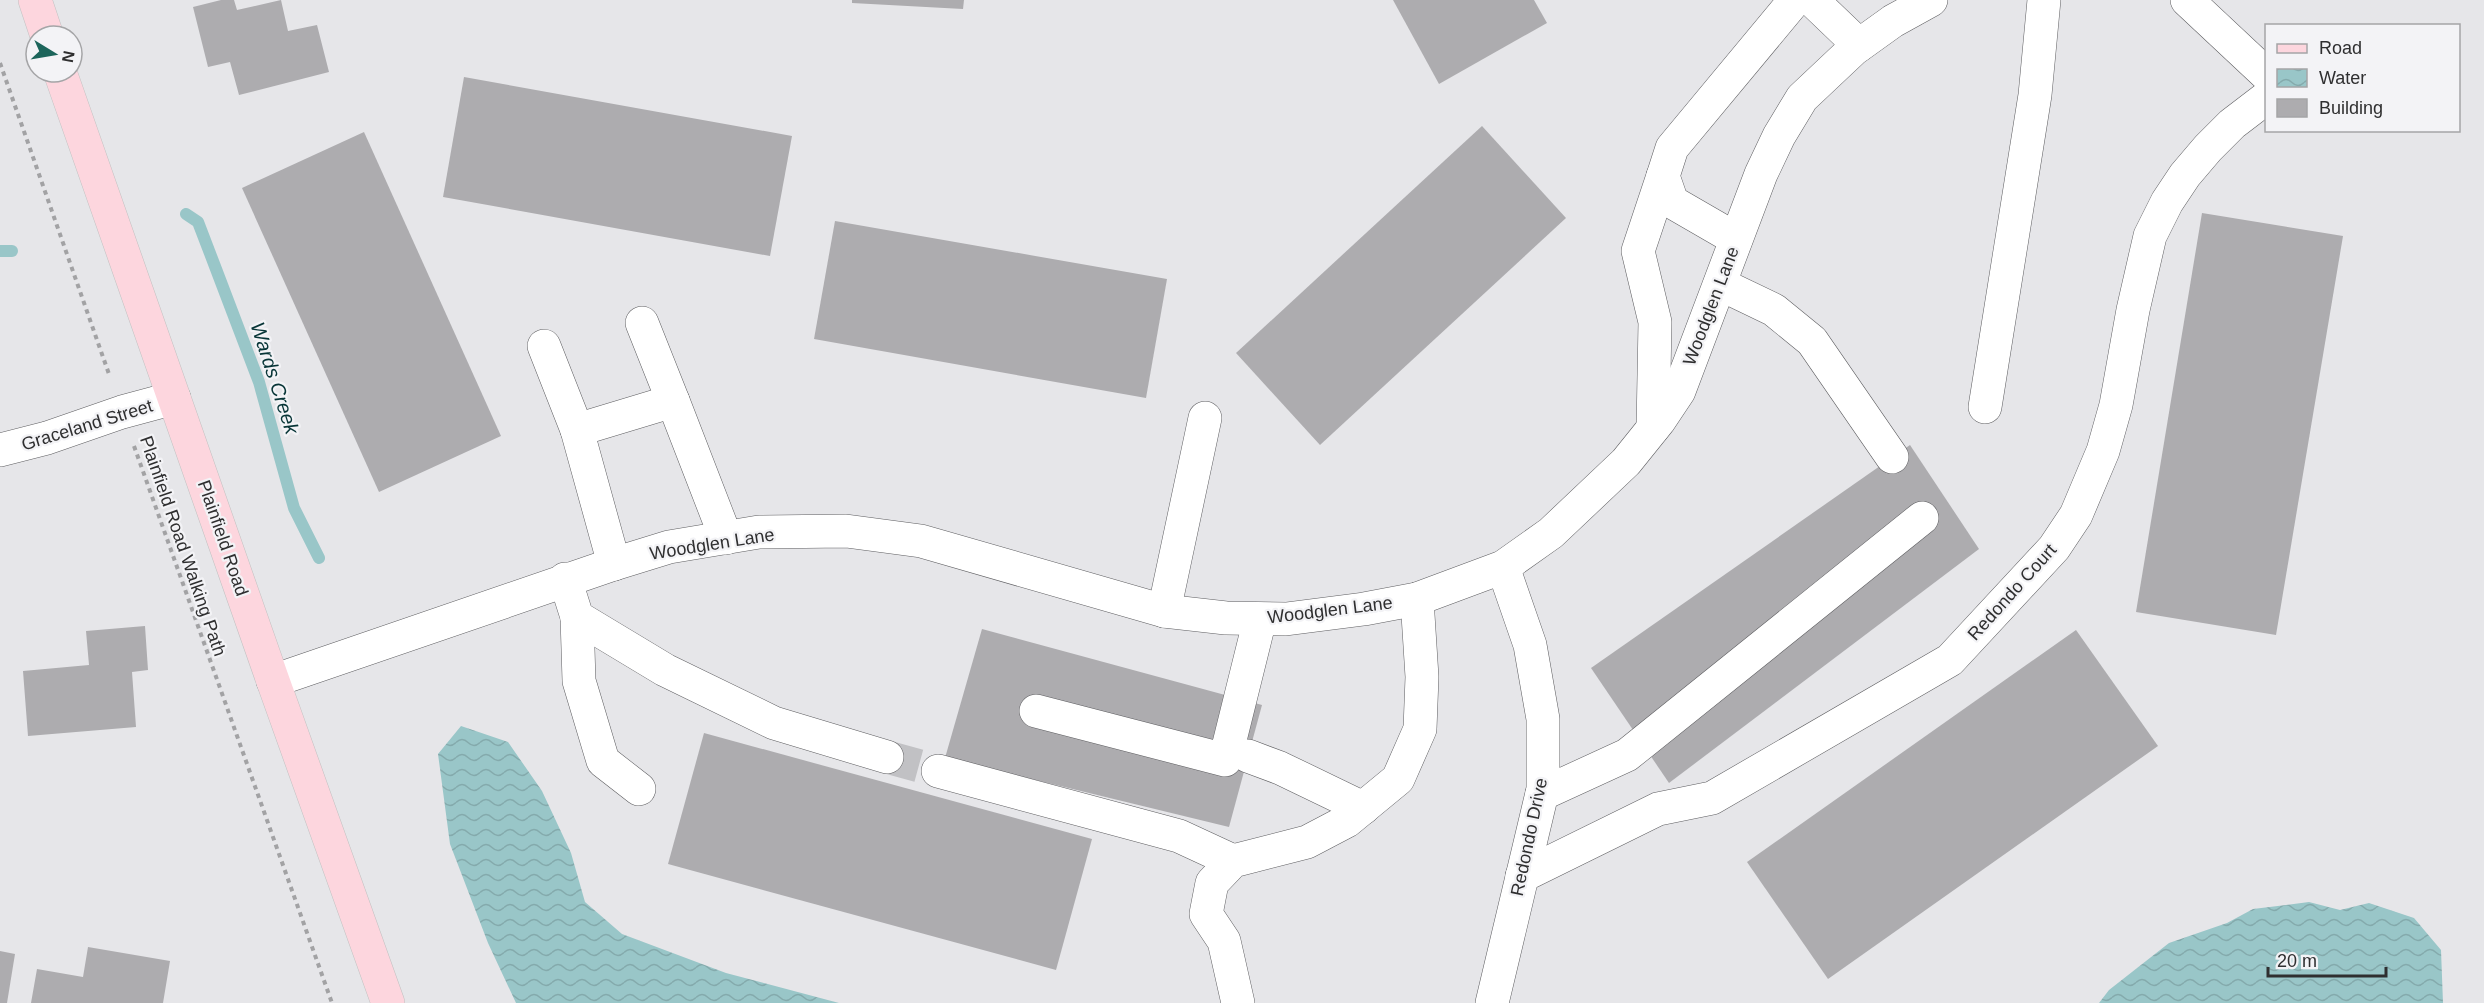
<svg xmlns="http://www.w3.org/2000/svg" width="2484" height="1003" viewBox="0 0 2484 1003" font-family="Helvetica,sans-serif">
  <defs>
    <pattern id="water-waves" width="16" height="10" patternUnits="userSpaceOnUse" patternTransform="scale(1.5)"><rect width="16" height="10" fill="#99c6c8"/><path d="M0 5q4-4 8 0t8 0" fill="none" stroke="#84aaac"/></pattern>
  </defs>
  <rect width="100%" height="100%" fill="#e6e6e9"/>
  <g fill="url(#water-waves)">
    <polygon points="461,726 508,742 542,791 571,853 585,902 622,934 726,973 839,1003 516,1003 488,943 450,844 438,754"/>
    <polygon points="2309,902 2340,910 2369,903 2414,918 2441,950 2443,1003 2099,1003 2109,990 2169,943 2227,923 2253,909"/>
  </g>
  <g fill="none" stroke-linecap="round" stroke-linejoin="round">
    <g stroke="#99c6c8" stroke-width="12">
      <polyline points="186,214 198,222 216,269 259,382 294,508 319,558"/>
      <polyline points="0,251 12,251"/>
    </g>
  </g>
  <g fill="#adacaf">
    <polygon points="221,0 234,0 237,10 281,0 288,31 317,25 329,72 239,95 230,62 208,67 193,7"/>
    <polygon points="852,0 964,0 963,9 852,3"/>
    <polygon points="1393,0 1534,0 1547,23 1439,84"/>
    <polygon points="464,77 792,136 770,256 443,197"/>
    <polygon points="1482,126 1566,218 1320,445 1236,353"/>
    <polygon points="364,132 501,436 379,492 242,188"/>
    <polygon points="2202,213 2343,236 2276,635 2136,612"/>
    <polygon points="835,221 1167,279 1146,398 814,339"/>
    <polygon points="1910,445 1979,549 1669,783 1591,668"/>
    <polygon points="145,626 148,670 132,672 136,727 28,736 23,671 89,665 86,631"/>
    <polygon points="982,629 1262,705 1229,827 945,758"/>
    <polygon points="2076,630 2158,746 1828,979 1747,862"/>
    <polygon points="704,733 1092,839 1056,970 668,864"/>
    <polygon points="88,947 170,961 163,1003 31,1003 37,969 83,977"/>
    <polygon points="0,951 15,954 7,1003 0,1003"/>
  </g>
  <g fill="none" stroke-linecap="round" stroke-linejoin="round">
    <polyline stroke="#c1c1c4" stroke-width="33" stroke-dasharray="33 16" stroke-linecap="butt" points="887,757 938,771"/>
    <g stroke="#5e5e61" stroke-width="34">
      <g id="minor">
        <polyline points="1812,0 1859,45"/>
        <polyline points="2187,0 2266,74"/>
        <polyline points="1736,239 1672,202 1663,176 1672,148 1795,0"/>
        <polyline points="1720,284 1774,310 1812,341 1892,457"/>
        <polyline points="642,323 673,401"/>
        <polyline points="544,346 577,430"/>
        <polyline points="1985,407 2035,95 2044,0"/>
        <polyline points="1653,428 1655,322 1638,251 1663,176"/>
        <polyline points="0,450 47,438 122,412 174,398"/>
        <polyline points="614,564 577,430 673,401 726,538"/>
        <polyline points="565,579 577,617 665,670 774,723 887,757"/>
        <polyline points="1164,611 1205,418"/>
        <polyline points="577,617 579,681 603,761 639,789"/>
        <polyline points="273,681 614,564 669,547 759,532 846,531 921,541 1164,611 1226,618 1286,619 1364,609 1417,599 1503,567 1551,533 1626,462 1659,421 1679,391 1761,174 1779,136 1802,98 1854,49 1893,21 1931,0"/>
        <polyline points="1036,711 1225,760 1260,619"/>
        <polyline points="1248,756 1280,768 1363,808"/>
        <polyline points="938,771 1179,836 1233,861"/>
        <polyline points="1542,794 1627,755 1922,518"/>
        <polyline points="1522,876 1658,809 1712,798 1950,660 2054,548 2076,515 2103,451 2116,405 2133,310 2150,236 2167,202 2185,175 2208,148 2232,124 2266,98"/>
        <polyline points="1238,1003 1224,941 1206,914 1212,883 1233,861 1307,842 1347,821 1398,779 1420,729 1422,677 1417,599"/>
        <polyline points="1492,1003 1543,789 1543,719 1530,645 1503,567"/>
      </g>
    </g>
    <g stroke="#c1c1c1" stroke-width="34">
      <g id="major">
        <polyline points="35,0 47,36"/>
        <polyline points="60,72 273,681 388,1003"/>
      </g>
    </g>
    <g stroke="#a2a2a4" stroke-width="4" stroke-dasharray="4.5 4.5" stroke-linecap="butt">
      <polyline points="0,63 110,377"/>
      <polyline points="134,446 332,1003"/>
    </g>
    <use href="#minor" stroke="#fff" stroke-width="33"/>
    <use href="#major" stroke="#fdd6de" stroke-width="33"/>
  </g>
  <g text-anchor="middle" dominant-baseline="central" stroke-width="4.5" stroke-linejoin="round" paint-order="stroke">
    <g font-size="18" fill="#2f2f30" stroke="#f3f3f6">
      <text transform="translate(1711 306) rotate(-69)">Woodglen Lane</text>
      <text transform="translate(87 425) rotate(-17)">Graceland Street</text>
      <text transform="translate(223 538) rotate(71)">Plainfield Road</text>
      <text transform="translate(712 544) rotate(-9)">Woodglen Lane</text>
      <text transform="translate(183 546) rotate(71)">Plainfield Road Walking Path</text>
      <text transform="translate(2012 592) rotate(-48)">Redondo Court</text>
      <text transform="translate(1330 610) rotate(-7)">Woodglen Lane</text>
      <text transform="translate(1529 837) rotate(-78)">Redondo Drive</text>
    </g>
    <g font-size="20" font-style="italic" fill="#083537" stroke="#f3f3f6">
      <text transform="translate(275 378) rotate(72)">Wards Creek</text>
    </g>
  </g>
  <rect x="2265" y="24" width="195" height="108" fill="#f3f3f6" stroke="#a5a5a7" stroke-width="1.5"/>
  <rect x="2277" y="44" width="30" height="9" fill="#fdd6de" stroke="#a5a5a7" stroke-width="1.5"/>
  <text x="2319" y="54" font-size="18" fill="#2f2f30">Road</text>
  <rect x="2277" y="69" width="30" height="18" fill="url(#water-waves)" stroke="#a5a5a7" stroke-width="1.5"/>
  <text x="2319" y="84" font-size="18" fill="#2f2f30">Water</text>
  <rect x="2277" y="99" width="30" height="18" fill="#adacaf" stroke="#a5a5a7" stroke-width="1.5"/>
  <text x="2319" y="114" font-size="18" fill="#2f2f30">Building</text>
  <g transform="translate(54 54) rotate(101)"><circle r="28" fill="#f3f3f6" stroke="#a5a5a7" stroke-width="1.5"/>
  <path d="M0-4.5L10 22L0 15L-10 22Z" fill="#1c655b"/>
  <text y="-9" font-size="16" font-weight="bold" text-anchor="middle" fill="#2f2f30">N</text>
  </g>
  <path d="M2268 967v9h118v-9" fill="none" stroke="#2f2f30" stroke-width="3"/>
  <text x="2277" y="967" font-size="18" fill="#2f2f30" stroke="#f3f3f6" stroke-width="4.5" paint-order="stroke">20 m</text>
</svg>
